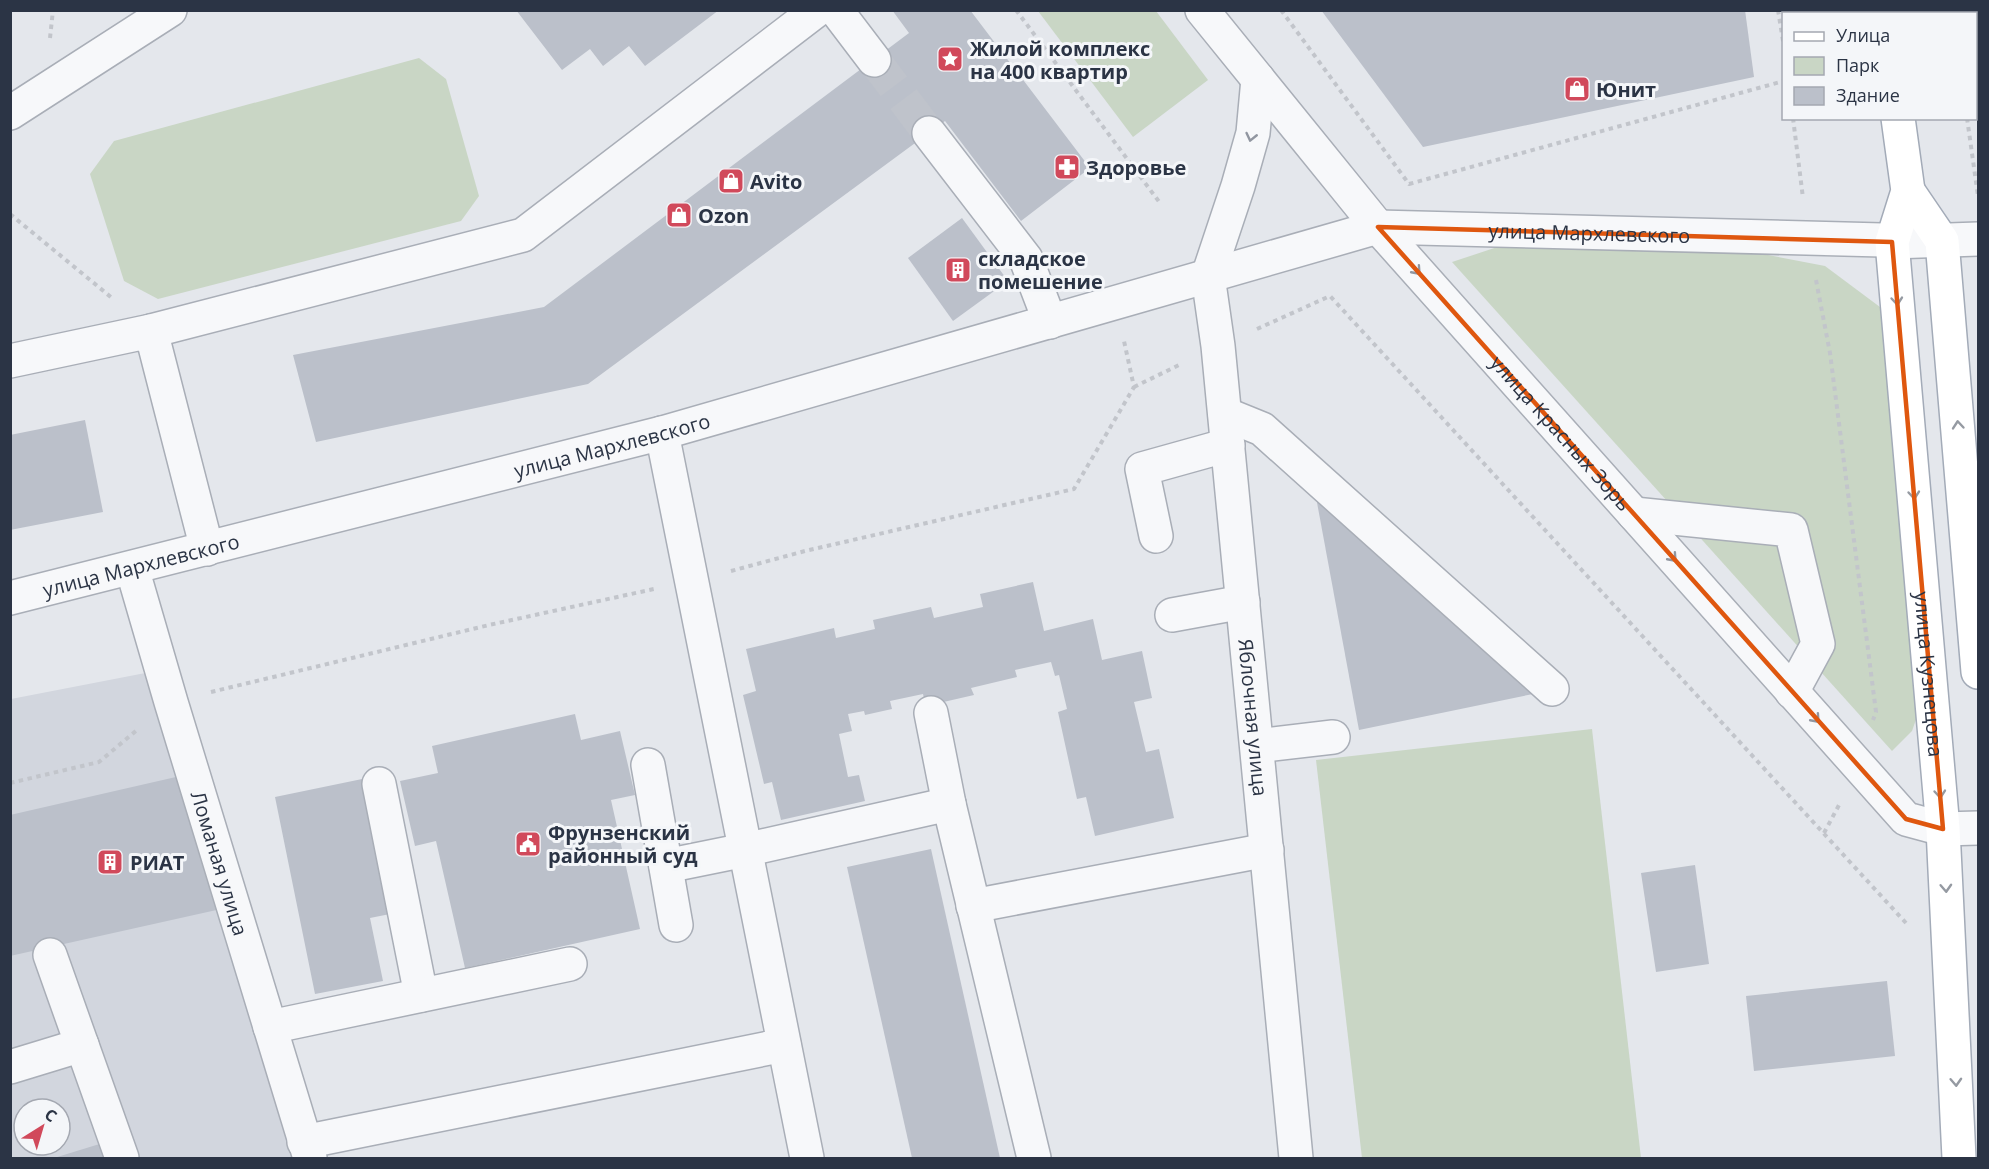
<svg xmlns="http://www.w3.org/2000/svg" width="1989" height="1169" viewBox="0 0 1989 1169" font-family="'Open Sans',sans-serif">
  <rect width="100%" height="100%" fill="#e4e7ec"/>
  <path fill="#d2d6de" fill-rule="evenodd" d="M 166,669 L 318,1158 L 11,1158 L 11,699 ZM 24,1109 L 60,1109 L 60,1145 L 24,1145 Z"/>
  <g fill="#c9d6c5">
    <polygon points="1038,11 1156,11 1208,80 1133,137"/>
    <polygon points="419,58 446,79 479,196 461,221 158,299 124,281 90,174 114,141"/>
    <polygon points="1549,230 1726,247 1825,266 1888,313 1921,705 1912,731 1892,751 1452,262"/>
    <polygon points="1592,729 1641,1158 1362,1158 1316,760"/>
  </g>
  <g fill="#bbc0ca">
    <polygon points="516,10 719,10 645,66 629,46 603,66 590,49 562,70"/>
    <polygon points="892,10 970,10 1090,168 1021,221 945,121 588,384 316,442 293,355 544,307 909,33"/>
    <polygon points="1321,10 1745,10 1754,77 1423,147"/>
    <polygon points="962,218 1008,281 953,321 908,258"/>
    <polygon points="85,420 103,512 10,530 10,435"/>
    <polygon points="1316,497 1533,694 1359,730"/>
    <polygon points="1033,582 1044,631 1093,619 1102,660 1142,651 1152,698 1134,702 1146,752 1159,749 1174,818 1095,836 1086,797 1077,799 1058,712 1067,709 1059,675 1055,676 1051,662 1015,670 1017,677 971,688 974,695 926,706 923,694 890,701 892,709 865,715 864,711 848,714 852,731 839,734 848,777 859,775 865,801 781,820 772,782 764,784 743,695 756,691 746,649 834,628 836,638 875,629 873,620 931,607 934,618 983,607 980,594"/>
    <polygon points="575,714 581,740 620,731 635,795 611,800 640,929 465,968 436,841 415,846 400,781 438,773 432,746"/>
    <polygon points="189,774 221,909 10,956 10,815"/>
    <polygon points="367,778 395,913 370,918 383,981 315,994 275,797"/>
    <polygon points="931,849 1000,1158 912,1158 847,867"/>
    <polygon points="1695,865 1709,964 1656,972 1641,873"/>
    <polygon points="1887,981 1895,1056 1754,1071 1746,996"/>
    <polygon points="106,1142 111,1158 54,1158"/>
  </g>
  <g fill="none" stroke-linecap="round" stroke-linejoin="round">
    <polyline stroke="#bfc3cb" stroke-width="33" stroke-dasharray="33 16" stroke-linecap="butt" points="874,60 929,133"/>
    <g stroke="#a9aeb7" stroke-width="36">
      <g id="minor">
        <polyline points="836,10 874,60"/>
        <path id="s1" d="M 1202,10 L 1378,227 L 1906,819 L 1943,829 L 1978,828"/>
        <path id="s2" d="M 1258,79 L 1253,133 L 1238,186 L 1208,276 L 1218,346 L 1296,1158"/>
        <polyline points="10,113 170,10"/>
        <polyline points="929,133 1026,259 1050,322"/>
        <polyline points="151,331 523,235 817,10"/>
        <polyline points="10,361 151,331 207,549"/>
        <polyline points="1225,414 1262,429 1552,689"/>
        <polyline points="662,433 807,1158"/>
        <polyline points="1634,514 1791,530 1818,644 1792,692"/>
        <polyline points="1156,536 1142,469 1228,445"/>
        <path id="s3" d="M 132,568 L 171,702 L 310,1158"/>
        <path id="s4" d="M 10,598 L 662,433 L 1378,227 L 1882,240 L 1892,242 L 1978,239"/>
        <polyline points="1172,615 1243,602"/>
        <polyline points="931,713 949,804 1034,1158"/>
        <polyline points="1257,746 1333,737"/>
        <polyline points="648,765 676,925"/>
        <polyline points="379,784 421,995"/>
        <polyline points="666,866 745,850 949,804"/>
        <polyline points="973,906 1267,850"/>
        <polyline points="50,955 122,1158"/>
        <polyline points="270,1027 570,964"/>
        <polyline points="10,1067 82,1045"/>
        <polyline points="304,1142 784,1045"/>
      </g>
    </g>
    <g stroke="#a3abb8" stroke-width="36">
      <g id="major">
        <polyline points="1884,10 1884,14"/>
        <path id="s5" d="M 1898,118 L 1908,191 L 1892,242 L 1943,829 L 1959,1158"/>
        <polyline points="1908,191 1942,241 1978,672"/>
      </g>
    </g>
    <g stroke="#c2c5cb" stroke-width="4" stroke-dasharray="4.5 4.5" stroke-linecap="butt">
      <polyline points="1016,10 1160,203"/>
      <polyline points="1281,10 1409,184 1784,81"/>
      <polyline points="1778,10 1784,47"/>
      <polyline points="1951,10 1951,14"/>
      <polyline points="1976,28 1978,28"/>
      <polyline points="50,38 53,10"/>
      <polyline points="1793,118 1803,198"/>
      <polyline points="1967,118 1978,196"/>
      <polyline points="10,214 112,298"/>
      <polyline points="1816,280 1830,353 1876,712 1873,720"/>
      <polyline points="1257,329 1330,296 1906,923"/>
      <polyline points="1134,387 1179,365"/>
      <polyline points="731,571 805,551 1074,489 1134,387 1124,341"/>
      <polyline points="211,692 489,625 654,589"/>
      <polyline points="10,783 99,762 137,730"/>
      <polyline points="1824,833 1839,805"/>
    </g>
    <use href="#minor" stroke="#f7f8fa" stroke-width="33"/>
    <use href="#major" stroke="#fff" stroke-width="33"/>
  </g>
  <defs><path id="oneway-chevron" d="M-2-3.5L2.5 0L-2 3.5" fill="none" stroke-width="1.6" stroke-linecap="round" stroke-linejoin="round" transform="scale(1.5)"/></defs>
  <g stroke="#9196a0">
    <use href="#oneway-chevron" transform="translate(1251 137) rotate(103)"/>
    <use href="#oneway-chevron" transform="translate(1417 271) rotate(48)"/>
    <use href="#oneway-chevron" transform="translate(1673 558) rotate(48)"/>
    <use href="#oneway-chevron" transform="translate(1816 719) rotate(48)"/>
  </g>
  <g stroke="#959aa2">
    <use href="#oneway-chevron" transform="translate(1897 301) rotate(85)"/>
    <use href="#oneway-chevron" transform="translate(1958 425) rotate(-95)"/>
    <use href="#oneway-chevron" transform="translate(1914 495) rotate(85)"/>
    <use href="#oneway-chevron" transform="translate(1940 794) rotate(85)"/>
    <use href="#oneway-chevron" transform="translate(1946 888) rotate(87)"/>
    <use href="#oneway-chevron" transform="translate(1956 1082) rotate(87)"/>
  </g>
  <path fill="none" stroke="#df570f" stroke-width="4.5" stroke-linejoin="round" d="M 1378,227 L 1892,242 L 1943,829 L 1906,819 Z"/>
  <defs>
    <g id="sight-square" transform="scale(1.35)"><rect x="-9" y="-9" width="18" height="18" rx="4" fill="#d1495b" stroke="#f4f6f9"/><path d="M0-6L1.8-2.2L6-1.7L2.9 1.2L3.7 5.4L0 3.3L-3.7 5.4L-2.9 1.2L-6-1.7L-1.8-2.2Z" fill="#fff"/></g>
    <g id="shop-square" transform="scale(1.35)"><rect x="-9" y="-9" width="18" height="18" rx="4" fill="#d1495b" stroke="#f4f6f9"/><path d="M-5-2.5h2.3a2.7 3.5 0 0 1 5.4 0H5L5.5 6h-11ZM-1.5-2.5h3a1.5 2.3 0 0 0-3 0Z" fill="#fff"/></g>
    <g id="pharmacy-square" transform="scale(1.35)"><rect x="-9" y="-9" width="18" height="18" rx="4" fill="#d1495b" stroke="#f4f6f9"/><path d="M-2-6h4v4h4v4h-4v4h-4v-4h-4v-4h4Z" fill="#fff"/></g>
    <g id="building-square" transform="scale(1.35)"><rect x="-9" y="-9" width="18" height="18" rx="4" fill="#d1495b" stroke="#f4f6f9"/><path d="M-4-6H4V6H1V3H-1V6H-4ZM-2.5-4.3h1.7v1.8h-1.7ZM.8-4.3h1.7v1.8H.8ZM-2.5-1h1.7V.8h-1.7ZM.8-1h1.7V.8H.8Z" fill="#fff"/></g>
    <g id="civic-square" transform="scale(1.35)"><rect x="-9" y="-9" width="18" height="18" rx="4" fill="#d1495b" stroke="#f4f6f9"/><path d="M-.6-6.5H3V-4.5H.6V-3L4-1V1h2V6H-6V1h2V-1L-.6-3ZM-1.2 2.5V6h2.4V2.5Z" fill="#fff"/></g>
  </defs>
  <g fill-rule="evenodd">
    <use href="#sight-square" x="950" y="59"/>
    <use href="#shop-square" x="1577" y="89"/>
    <use href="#pharmacy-square" x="1067" y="167"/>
    <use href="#shop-square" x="731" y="181"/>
    <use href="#shop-square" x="679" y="215"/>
    <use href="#building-square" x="958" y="270"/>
    <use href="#civic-square" x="528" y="844"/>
    <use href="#building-square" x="110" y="862"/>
  </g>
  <g text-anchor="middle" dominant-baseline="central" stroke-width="6" stroke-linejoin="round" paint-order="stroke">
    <g font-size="20" font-weight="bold" fill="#2b3445" stroke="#f4f6f9" text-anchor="start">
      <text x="970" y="48">Жилой комплекс<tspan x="970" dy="23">на 400 квартир</tspan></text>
      <text x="1596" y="89">Юнит</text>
      <text x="1086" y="167">Здоровье</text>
      <text x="750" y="181">Avito</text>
      <text x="698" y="215">Ozon</text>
      <text x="978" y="258">складское<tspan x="978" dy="23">помешение</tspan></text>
      <text x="548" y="832">Фрунзенский<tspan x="548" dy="23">районный суд</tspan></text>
      <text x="130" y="862">РИАТ</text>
    </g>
    <g font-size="20" fill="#2b3445" stroke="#f4f6f9">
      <text stroke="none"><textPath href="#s4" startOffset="1629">улица Мархлевского</textPath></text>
      <text stroke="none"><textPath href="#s1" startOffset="555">улица Красных Зорь</textPath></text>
      <text stroke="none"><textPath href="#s4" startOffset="621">улица Мархлевского</textPath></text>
      <text stroke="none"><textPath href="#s4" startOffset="135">улица Мархлевского</textPath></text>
      <text stroke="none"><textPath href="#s5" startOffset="561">улица Кузнецова</textPath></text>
      <text stroke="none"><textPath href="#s2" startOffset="648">Яблочная улица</textPath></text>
      <text stroke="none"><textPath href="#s3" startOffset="308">Ломаная улица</textPath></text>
    </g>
  </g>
  <rect width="1989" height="1169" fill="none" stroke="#2b3445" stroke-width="24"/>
  <rect x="1782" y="12" width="195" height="108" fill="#f4f6f9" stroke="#a4a8b1" stroke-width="1.5"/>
  <rect x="1794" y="32" width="30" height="9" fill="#ffffff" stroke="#a4a8b1" stroke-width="1.5"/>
  <text x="1836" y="42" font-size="18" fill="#2b3445">Улица</text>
  <rect x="1794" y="57" width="30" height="18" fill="#c9d6c5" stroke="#a4a8b1" stroke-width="1.5"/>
  <text x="1836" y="72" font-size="18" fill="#2b3445">Парк</text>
  <rect x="1794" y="87" width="30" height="18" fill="#bbc0ca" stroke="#a4a8b1" stroke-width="1.5"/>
  <text x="1836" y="102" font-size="18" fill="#2b3445">Здание</text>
  <g transform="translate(42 1127) rotate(37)"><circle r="28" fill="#f4f6f9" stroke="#a4a8b1" stroke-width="1.5"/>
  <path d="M0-4.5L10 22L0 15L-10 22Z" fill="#d1495b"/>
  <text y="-9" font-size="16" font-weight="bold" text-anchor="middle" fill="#2b3445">С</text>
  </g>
</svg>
